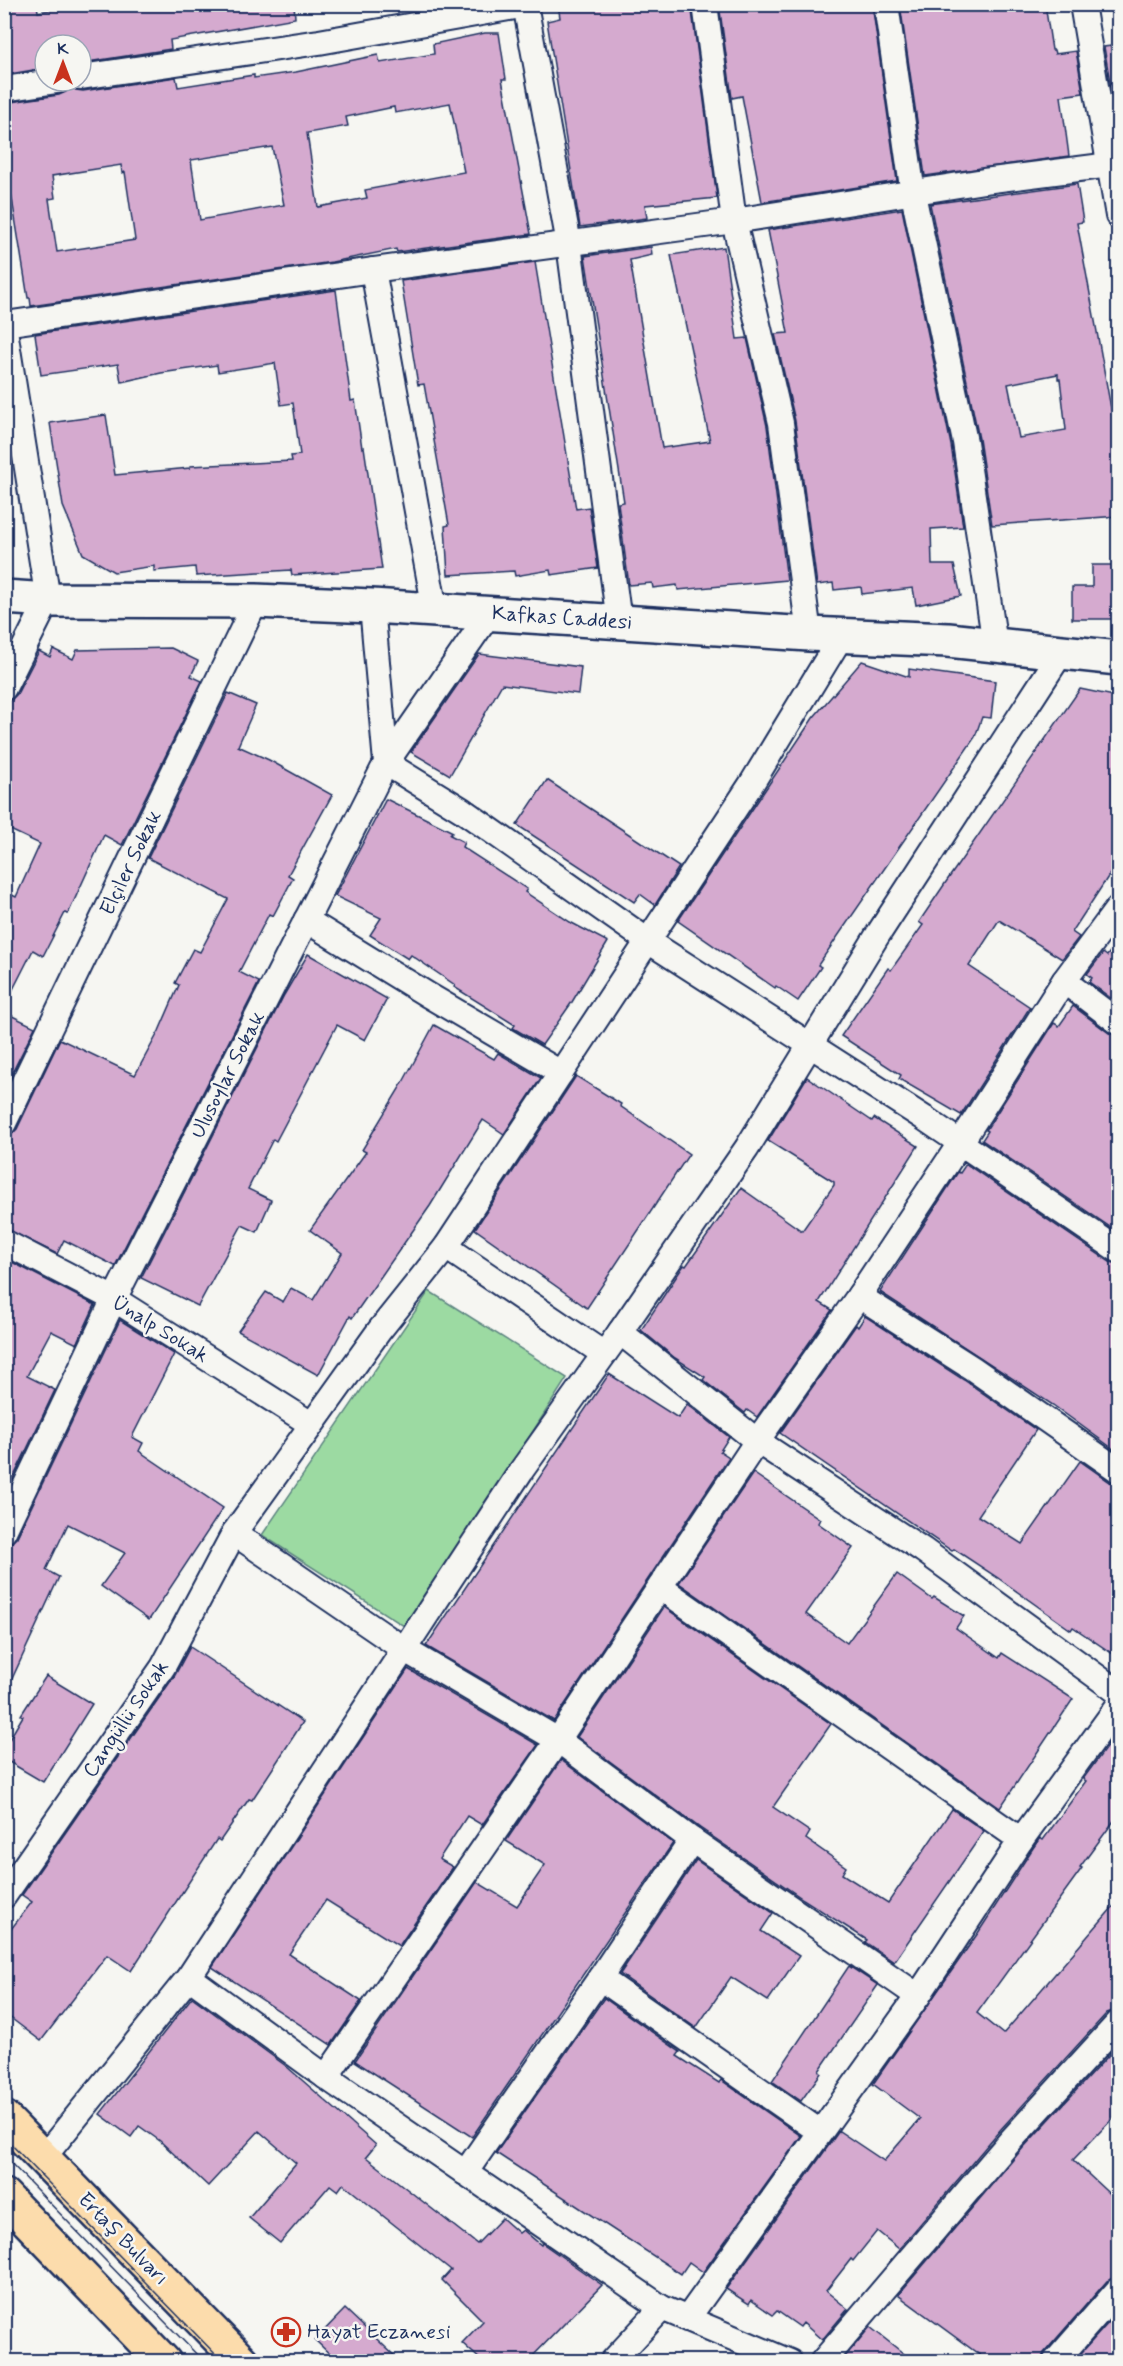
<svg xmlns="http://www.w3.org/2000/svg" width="1123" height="2366" viewBox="0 0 1123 2366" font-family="Mynerve,sans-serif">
  <rect width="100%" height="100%" fill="#f6f6f2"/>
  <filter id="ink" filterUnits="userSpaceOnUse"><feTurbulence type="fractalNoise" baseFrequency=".0167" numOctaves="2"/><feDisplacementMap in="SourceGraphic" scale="12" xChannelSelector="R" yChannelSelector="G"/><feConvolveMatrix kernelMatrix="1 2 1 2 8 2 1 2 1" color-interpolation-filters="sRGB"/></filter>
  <g filter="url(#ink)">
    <polygon fill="#9cdaa2" stroke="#5c8480" stroke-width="1.5" points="429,1291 567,1378 407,1628 262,1535"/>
    <g fill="#d5aacf" stroke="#1b2f5e" stroke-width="1.5" fill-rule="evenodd">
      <polygon points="4,4 37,4 38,12 85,4 294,4 295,18 170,40 171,49 81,63 81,45 45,45 45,68 4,75"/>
      <polygon points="558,4 691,4 717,198 645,205 647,218 580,227 547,21 560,18"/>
      <polygon points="719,4 872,4 897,181 762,202 742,96 732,98"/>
      <polygon points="900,4 1045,4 1052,50 1054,50 1055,54 1076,51 1083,93 1061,96 1069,156 925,176"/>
      <path d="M 485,33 L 499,33 L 506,79 L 502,79 L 531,234 L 397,252 L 396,249 L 332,262 L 31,306 L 30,298 L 28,298 L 4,149 L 4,103 L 59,95 L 66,92 L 70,86 L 76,90 L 83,91 L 176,77 L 178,87 L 254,75 L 254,78 L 296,72 L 378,55 L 380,63 L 434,54 L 433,44 ZM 450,103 L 464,172 L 365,190 L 367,198 L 318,207 L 307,133 L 348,126 L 346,117 L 394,107 L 395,113 ZM 272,147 L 284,205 L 200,220 L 191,160 ZM 121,165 L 122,173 L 125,172 L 135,240 L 57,252 L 49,199 L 55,198 L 52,176 Z"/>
      <polygon points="1119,45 1119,87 1111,88 1104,47"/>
      <path d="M 1077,184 L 1083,222 L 1077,223 L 1119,452 L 1119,516 L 992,525 L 979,439 L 930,204 ZM 1058,374 L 1058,379 L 1060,379 L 1066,430 L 1019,438 L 1008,384 Z"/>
      <polygon points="902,209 951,445 963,527 931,529 932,565 954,565 961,596 916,605 913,588 862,594 861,587 834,590 833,583 817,585 795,421 775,334 788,333 768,230"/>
      <polygon points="651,247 652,255 630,260 662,448 710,441 671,255 724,247 737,339 747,338 767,426 787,580 678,590 677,585 653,588 652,583 629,585 618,503 624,502 585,256"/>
      <polygon points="535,262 576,509 589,507 598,568 551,575 550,570 515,576 514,571 448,575 445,526 449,525 424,384 418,385 401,281"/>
      <polygon points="336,290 351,401 355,400 362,448 364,447 382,569 292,575 291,570 196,576 195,567 154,571 154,566 114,572 83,554 63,506 50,423 106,415 115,475 190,468 190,466 292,461 291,456 300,455 293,403 281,405 275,363 218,372 217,365 161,373 121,382 118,364 41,375 35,334"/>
      <polygon points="1092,565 1119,565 1119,619 1072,619 1072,587 1092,587"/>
      <polygon points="171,648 198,661 191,676 202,681 122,845 104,835 68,914 65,913 43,956 33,950 4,1007 4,891 16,897 40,844 4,827 4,702 11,700 17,694 39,651 50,657 53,649 73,659 77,650"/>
      <polygon points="479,654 581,667 578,694 502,684 450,775 411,752"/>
      <polygon points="862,661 909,677 909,669 995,681 991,718 982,717 975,737 818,965 821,967 798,1001 776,986 775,988 678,921 813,718"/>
      <polygon points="1080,689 1119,697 1119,860 1072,932 1079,937 1062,959 999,920 969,966 1030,1007 961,1115 899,1079 901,1075 841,1036 888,968 891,970 923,925 919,922 946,882"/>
      <polygon points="228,693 256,705 238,746 269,760 332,795 288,875 293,878 273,916 269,914 239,972 259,982 115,1266 64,1240 57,1254 4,1228 4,1137 11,1135 17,1129 60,1039 135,1075 159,1031 179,985 175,983 193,949 200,952 228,899 148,858"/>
      <polygon points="547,780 679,867 655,905 640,894 634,902 517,825"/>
      <polygon points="386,799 453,832 450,835 464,842 462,847 527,889 525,892 570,922 608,942 572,1002 542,1045 513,1028 515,1025 454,987 455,985 411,955 408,959 370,935 381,918 335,896"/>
      <polygon points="1119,939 1119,1004 1089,982 1092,978 1087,974 1103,953 1107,956"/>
      <polygon points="308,954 387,999 365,1040 337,1025 276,1141 273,1139 248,1189 271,1200 257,1232 242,1225 198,1306 141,1278 284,995"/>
      <polygon points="1073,1006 1109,1033 1119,1036 1119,1233 982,1140 988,1131 986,1130 1054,1023 1059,1026"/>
      <polygon points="4,1012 35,1027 4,1089"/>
      <polygon points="434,1025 494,1059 498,1053 541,1078 504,1134 483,1120 430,1206 352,1318 350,1316 318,1375 238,1331 266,1292 283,1302 291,1288 313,1300 342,1253 310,1230 366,1152 362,1150 402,1084"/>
      <polygon points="576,1076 621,1104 620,1106 689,1154 587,1308 475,1229"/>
      <polygon points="807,1077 872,1121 874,1118 918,1146 819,1302 832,1310 757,1417 747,1410 745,1413 703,1380 705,1377 675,1358 641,1330 684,1265 686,1266 741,1188 802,1231 834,1185 834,1182 768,1141"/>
      <polygon points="966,1164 1110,1262 1119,1264 1119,1453 1053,1405 880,1292 958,1172 960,1173"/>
      <polygon points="4,1258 95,1305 77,1344 51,1331 27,1376 55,1390 6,1493 4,1492"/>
      <polygon points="865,1316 964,1380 1036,1430 978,1516 1022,1544 1080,1461 1110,1482 1119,1484 1119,1658 1073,1627 1071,1630 998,1578 954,1549 952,1551 780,1433 856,1325 858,1327"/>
      <polygon points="120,1320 174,1354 132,1437 143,1443 139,1451 223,1508 149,1620 101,1586 125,1553 68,1524 46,1570 59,1577 4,1696 4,1557 11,1543 17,1537"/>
      <polygon points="609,1374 678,1418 687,1404 729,1437 720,1451 729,1457 554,1721 426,1646"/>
      <polygon points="753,1473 820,1519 818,1523 853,1548 806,1614 847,1643 897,1574 932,1599 934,1597 964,1616 956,1628 999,1658 1002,1653 1073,1699 1000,1808 679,1583"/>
      <polygon points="664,1607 831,1724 773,1807 810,1832 806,1839 846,1867 842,1874 888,1903 952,1809 984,1831 894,1962 865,1942 867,1940 803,1899 700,1828 577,1737"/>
      <polygon points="190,1647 303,1722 252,1800 249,1799 220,1841 217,1839 131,1971 107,1955 41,2041 4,2013 4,1938 32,1902 22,1895 175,1675"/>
      <polygon points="408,1669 538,1745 482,1825 467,1816 439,1859 453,1867 399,1946 326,1900 289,1954 361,2001 331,2045 212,1967"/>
      <polygon points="46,1676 92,1704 43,1782 4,1759 4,1748 23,1716 21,1715"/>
      <polygon points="1119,1730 1119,1814 1080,1867 1082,1868 977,2013 1003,2034 1119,1900 1119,2009 1107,2013 1001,2129 899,2249 877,2231 853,2261 851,2259 826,2291 848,2309 822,2340 803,2323 800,2327 777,2311 773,2315 751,2300 749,2304 726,2289 839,2131 884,2161 920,2119 873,2084 978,1933 1033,1848 1040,1838 1043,1840 1086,1781 1083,1779"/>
      <polygon points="561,1760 673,1843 472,2137 355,2061 477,1882 517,1906 545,1865 506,1841"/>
      <polygon points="696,1860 773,1913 761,1931 799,1956 768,2001 731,1977 696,2028 620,1974"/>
      <polygon points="849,1966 878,1985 819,2071 821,2073 801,2101 772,2081"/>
      <polygon points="192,1997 286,2066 376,2145 366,2157 477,2244 502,2218 519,2233 523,2230 541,2245 542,2243 602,2285 528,2361 482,2361 462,2343 483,2321 442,2280 451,2270 343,2184 338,2191 330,2185 280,2243 249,2218 296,2163 259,2131 208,2186 160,2141 139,2126 131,2137 100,2114"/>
      <polygon points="604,1998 680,2052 677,2056 719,2083 721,2080 801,2136 703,2272 689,2262 681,2274 496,2153"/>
      <polygon points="1119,2044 1119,2112 1073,2160 1119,2203 1119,2276 1107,2281 1044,2353 1041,2361 988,2361 898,2295 1023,2148"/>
      <polygon points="345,2309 400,2361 337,2361 315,2340"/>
      <polygon points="1119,2311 1119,2361 1074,2361"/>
      <polygon points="870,2327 913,2361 849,2361 844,2358"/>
    </g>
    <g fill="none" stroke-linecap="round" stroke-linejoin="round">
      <g stroke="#1b2f5e" stroke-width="28">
        <g id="street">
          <polyline points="525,4 569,244 619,622"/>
          <polyline points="705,4 734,221 781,423 809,634"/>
          <polyline points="886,4 913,194 965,442 995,645"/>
          <polyline points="1082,4 1118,216"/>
          <polyline points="81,77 319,42 526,5"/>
          <polyline points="4,89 57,81"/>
          <polyline points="373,270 435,610"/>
          <polyline points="4,324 48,600 4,688"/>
          <polyline points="5,324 373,270 734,221 984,181 1118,164"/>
          <polyline points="489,614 386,763 462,810 648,941 924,1118 1118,1250"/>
          <polyline points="1061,653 877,936 747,1148 620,1332 757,1441 923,1550 1118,1692"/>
          <polyline points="306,920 428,995 561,1073"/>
          <polyline points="1064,981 1118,1022"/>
          <polyline points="4,1123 256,601"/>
          <polyline points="4,1242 114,1299 311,1424"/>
          <polyline points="446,1247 604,1354"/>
          <polyline points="859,1296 972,1368 1118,1470"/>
          <polyline points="4,1531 114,1299 386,763 372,606"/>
          <polyline points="660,1587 1021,1840"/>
          <polyline points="692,1840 558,1740 405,1650 234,1533 379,1331 446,1247 752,783 842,635"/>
          <polyline points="4,1896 163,1667 234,1533"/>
          <polyline points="189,1977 521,1471 620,1332"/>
          <polyline points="600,1978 820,2132"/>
          <polyline points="326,2077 558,1740 757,1441 859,1296 961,1142 1064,981 1118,908"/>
          <polyline points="44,2157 189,1977 326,2077 662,2308"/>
          <polyline points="465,2173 600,1978 692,1840 918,1996"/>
          <polyline points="687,2319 918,1996 1021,1840 1118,1706"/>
          <polyline points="612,2362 662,2308 790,2362"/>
          <polyline points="822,2362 1012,2139 1118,2023"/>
          <polyline points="1055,2362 1118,2290"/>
        </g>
      </g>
      <g stroke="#1b2f5e" stroke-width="38">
        <polyline id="secondary" points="4,597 48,600 256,601 372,606 809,634 948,640 1118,658"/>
      </g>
      <g stroke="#1b2f5e" stroke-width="38">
        <g id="primary">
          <polyline points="4,2118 242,2362"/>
          <polyline points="4,2196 164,2362"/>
        </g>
      </g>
      <use href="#street" stroke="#f6f6f2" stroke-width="24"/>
      <use href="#secondary" stroke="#f6f6f2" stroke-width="33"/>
      <use href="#primary" stroke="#fcdcac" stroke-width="33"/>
      <g stroke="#1b2f5e" stroke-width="1.5">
        <polyline points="4,2137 223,2362"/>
        <polyline points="4,2156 204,2362"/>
      </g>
    </g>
  </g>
  <defs>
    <g id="pharmacy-ring" transform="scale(1.5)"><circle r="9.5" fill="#f6f6f2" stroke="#c8321e" stroke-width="1.5"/><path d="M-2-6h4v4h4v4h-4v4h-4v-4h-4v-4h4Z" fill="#c8321e"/></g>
  </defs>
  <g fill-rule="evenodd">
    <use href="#pharmacy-ring" x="286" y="2332"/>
  </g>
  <g text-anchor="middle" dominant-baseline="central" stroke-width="5" stroke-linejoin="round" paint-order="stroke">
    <g font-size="21" fill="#1b2f5e" stroke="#f6f6f2">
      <text transform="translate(562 618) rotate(4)">Kafkas Caddesi</text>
      <text transform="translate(131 863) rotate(-64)">Elçiler Sokak</text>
      <text transform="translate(228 1075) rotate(-63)">Ulusoylar Sokak</text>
      <text transform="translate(160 1329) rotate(32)">Ünalp Sokak</text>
      <text transform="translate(126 1719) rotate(-56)">Cangüllü Sokak</text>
      <text transform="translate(123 2239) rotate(46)">Ertaş Bulvarı</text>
    </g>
    <g font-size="21" fill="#1b2f5e" stroke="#f6f6f2" text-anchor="start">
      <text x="307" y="2332">Hayat Eczanesi</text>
    </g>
  </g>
  <rect width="1123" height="2366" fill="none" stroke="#f6f6f2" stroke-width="24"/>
  <rect x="12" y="12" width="1099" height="2342" fill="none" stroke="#1b2f5e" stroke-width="2" filter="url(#ink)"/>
  <g transform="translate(63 63)"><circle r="28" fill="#f6f6f2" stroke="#9ea6b7" stroke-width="1.5"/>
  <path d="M0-4.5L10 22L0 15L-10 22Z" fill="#c8321e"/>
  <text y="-9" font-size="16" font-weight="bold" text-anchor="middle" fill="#1b2f5e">K</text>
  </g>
</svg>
